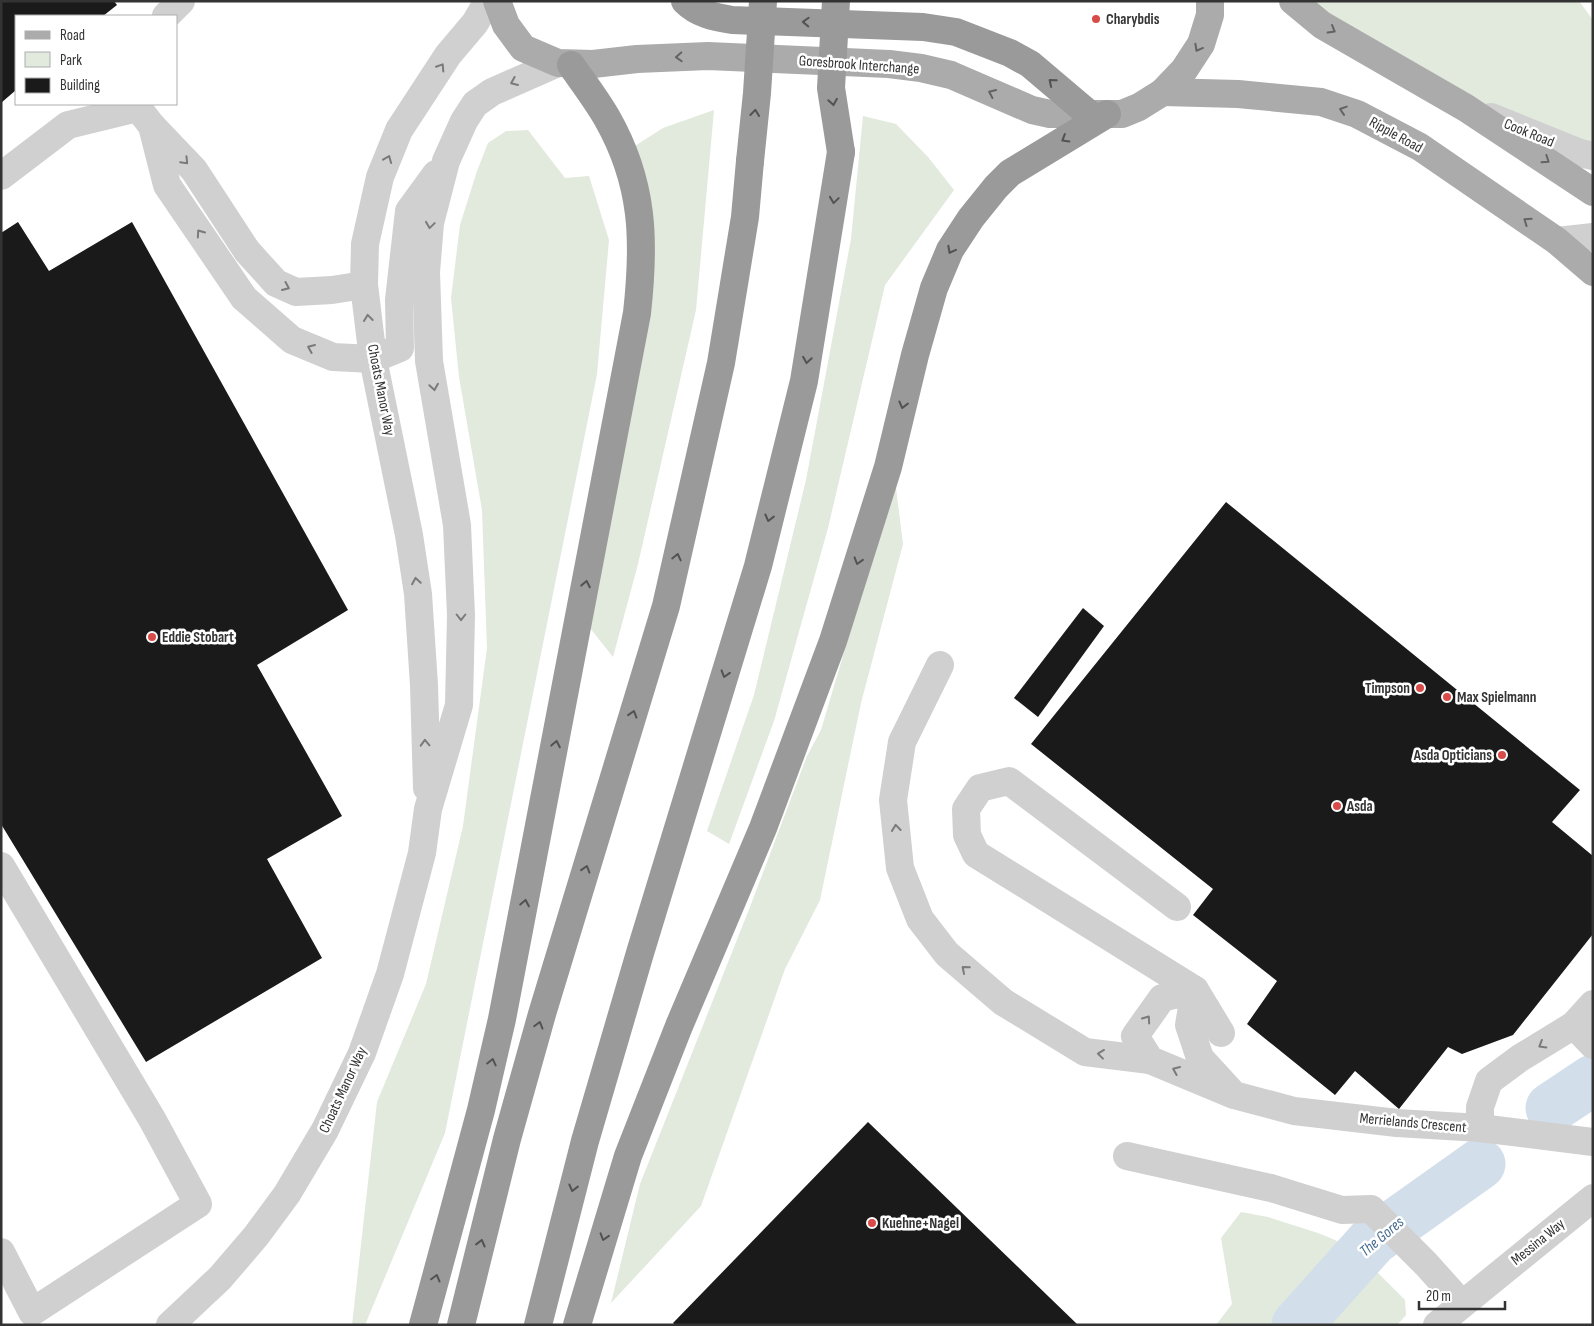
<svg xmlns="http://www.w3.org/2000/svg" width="1594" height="1326" viewBox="0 0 1594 1326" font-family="'Sofia Sans Condensed',sans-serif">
  <rect width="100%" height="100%" fill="#fff"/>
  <g fill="#e2e9dd">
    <polygon points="1292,1 1579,1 1593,20 1593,151 1579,157"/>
    <polygon points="714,110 696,310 638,564 613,657 586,623 647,289 627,151 663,128"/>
    <polygon points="863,116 896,124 928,157 954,190 885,285 828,528 774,721 729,844 707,831 754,695 806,480 851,239"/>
    <polygon points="528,130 565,178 589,176 609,240 597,374 445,1133 365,1325 352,1325 377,1102 426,984 463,826 487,648 482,510 459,377 451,298 460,225 477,171 488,143 506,131"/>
    <polygon points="895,480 903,544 861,703 820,900 785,969 701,1206 611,1303 640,1184 750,907 807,756 821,730"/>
    <polygon points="1241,1212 1268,1217 1318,1233 1352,1247 1405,1300 1406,1315 1397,1325 1216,1325 1232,1304 1221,1238"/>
  </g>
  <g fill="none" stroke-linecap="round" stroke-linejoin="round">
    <g stroke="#d2dfeb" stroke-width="51">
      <polyline points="1551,1108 1593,1080"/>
      <polyline points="1297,1325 1373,1240 1480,1164"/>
    </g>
  </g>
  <g fill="#1a1a1a">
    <polygon points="1,1 114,1 117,5 103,16 16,16 16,90 1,103"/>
    <polygon points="18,222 49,271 132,222 348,610 257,665 342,816 267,859 322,958 146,1062 1,824 1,233"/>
    <polygon points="1226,502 1580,790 1552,822 1593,856 1593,934 1513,1035 1462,1054 1448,1047 1399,1109 1355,1071 1335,1095 1247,1024 1277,981 1193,915 1213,889 1031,744"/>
    <polygon points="1083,608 1104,626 1038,717 1014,698"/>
    <polygon points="868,1122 1078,1325 675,1325 673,1323"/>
  </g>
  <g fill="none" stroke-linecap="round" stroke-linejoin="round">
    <g stroke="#d0d0d0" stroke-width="28">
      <polyline points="166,16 181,1"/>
      <polyline points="139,104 138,108 152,126 194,170 247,251 276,283 296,292 332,290 364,285"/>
      <polyline points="1491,117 1580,153 1593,156"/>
      <polyline points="152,126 167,185 244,298 292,340 333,357 373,359 400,348 399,300 409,211 436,174"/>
      <polyline points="1,176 68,125 138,108"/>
      <polyline points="1557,241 1593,237"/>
      <polyline points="940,665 902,742 893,800 900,868 920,919 947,954 1003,1002 1085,1052 1150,1060"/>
      <polyline points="427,788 424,685 418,594 409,535 373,359 364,285 365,244 380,177 399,130 448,55 475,23 488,1"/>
      <polyline points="1,866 152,1119 198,1204 32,1312 1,1252"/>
      <polyline points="1177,907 1009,781 980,788 966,809 967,835 976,854 1195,990 1221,1033"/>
      <polyline points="1574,1025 1593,1045"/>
      <polyline points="1234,1095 1200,1058 1189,1025 1195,990 1162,998 1135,1036 1150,1060 1234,1095 1294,1111 1397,1123 1480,1128 1593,1142"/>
      <polyline points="1480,1128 1480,1107 1489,1081 1520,1058 1574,1025 1593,1004"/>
      <polyline points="1127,1156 1271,1188 1342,1210 1371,1209 1426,1264 1461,1303"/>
      <polyline points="170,1325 220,1278 256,1236 287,1194 325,1130 362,1053 390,974 422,853 428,809 459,705 461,615 457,525 429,361 426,272 430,223 446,161 464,121 475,104 492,92 558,63"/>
      <polyline points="1437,1325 1593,1198"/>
    </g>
    <g stroke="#ababab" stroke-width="28">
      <polyline points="497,1 506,25 523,48 558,63 593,64 637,59 708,56 889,64 921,68 951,75 1032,110 1050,114 1122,114 1139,107 1163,92 1184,70 1201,44 1210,15 1210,1"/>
      <polyline points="1293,1 1322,25 1466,108 1593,192"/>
      <polyline points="1163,92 1238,94 1321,102 1357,114 1420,147 1557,241 1593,272"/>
    </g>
    <g stroke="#9a9a9a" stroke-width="28">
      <path d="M 685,1 C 698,14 714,17 732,20 L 923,27 L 956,32 L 1010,53 L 1030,64 L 1089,114"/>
      <path d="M 423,1325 L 481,1110 L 502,1019 L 637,313 C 645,241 644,183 607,118 C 596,99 583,82 571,65"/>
      <polyline points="461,1325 507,1139 542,1014 666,606 721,363 745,217 750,161"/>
      <polyline points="538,1325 585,1141 640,953 758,566 804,381 841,152"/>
      <polyline points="577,1325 628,1156 679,1026 763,828 833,641 888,467 915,355 934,288 950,250 971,218 996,187 1010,173 1107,114"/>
    </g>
    <g stroke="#9a9a9a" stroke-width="28">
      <polyline points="836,1 831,88 841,152"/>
      <polyline points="750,161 757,93 763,1"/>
    </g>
  </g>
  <defs><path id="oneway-chevron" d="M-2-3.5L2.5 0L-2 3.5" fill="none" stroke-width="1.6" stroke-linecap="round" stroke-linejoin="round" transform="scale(1.25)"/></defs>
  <g stroke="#525252">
    <use href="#oneway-chevron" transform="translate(806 22) rotate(-178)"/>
    <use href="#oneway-chevron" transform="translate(1052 82) rotate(-140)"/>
    <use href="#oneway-chevron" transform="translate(833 102) rotate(81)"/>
    <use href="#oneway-chevron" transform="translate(755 113) rotate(-84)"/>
    <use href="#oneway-chevron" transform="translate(1065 139) rotate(149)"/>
    <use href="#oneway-chevron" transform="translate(834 200) rotate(98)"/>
    <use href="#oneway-chevron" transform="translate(951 250) rotate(118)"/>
    <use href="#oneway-chevron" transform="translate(807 360) rotate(99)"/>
    <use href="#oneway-chevron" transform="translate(903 405) rotate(104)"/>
    <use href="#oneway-chevron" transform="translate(769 518) rotate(104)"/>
    <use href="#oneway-chevron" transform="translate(677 557) rotate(-77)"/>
    <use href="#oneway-chevron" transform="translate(858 561) rotate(107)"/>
    <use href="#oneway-chevron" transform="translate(586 584) rotate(-79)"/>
    <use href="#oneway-chevron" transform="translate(725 674) rotate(107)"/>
    <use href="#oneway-chevron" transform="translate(633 714) rotate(-73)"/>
    <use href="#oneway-chevron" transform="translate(556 744) rotate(-79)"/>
    <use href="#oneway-chevron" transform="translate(586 869) rotate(-73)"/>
    <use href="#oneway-chevron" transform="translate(525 903) rotate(-79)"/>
    <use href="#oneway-chevron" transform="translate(539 1025) rotate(-74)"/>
    <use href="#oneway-chevron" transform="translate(492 1062) rotate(-77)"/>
    <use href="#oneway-chevron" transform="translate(573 1188) rotate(104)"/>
    <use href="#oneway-chevron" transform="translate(604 1237) rotate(107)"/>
    <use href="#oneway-chevron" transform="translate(481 1243) rotate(-76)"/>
    <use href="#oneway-chevron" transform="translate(436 1278) rotate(-75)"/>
  </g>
  <g stroke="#636363">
    <use href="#oneway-chevron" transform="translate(1332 30) rotate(30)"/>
    <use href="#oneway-chevron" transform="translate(1198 48) rotate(119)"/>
    <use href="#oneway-chevron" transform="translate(679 57) rotate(177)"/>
    <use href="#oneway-chevron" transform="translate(992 93) rotate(-155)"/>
    <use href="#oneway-chevron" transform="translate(1343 110) rotate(-162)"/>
    <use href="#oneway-chevron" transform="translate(1546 160) rotate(34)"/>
    <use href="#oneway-chevron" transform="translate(1527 221) rotate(-145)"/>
  </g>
  <g stroke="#7a7a7a">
    <use href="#oneway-chevron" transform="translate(441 67) rotate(-57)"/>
    <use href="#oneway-chevron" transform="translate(514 82) rotate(157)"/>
    <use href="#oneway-chevron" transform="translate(388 159) rotate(-68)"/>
    <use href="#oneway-chevron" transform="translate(185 161) rotate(46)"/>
    <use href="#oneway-chevron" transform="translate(430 225) rotate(98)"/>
    <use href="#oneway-chevron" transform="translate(200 233) rotate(-125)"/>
    <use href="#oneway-chevron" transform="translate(286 287) rotate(24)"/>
    <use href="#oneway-chevron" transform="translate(368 318) rotate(-97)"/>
    <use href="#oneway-chevron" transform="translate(311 348) rotate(-157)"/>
    <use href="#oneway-chevron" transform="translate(434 387) rotate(81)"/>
    <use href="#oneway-chevron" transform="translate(416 581) rotate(-99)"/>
    <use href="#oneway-chevron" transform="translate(461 617) rotate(90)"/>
    <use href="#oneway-chevron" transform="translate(425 743) rotate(-92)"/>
    <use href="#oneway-chevron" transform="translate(896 828) rotate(-96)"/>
    <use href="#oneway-chevron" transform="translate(965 969) rotate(-139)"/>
    <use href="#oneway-chevron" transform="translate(1147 1019) rotate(-55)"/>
    <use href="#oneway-chevron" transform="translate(1542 1045) rotate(149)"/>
    <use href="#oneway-chevron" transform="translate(1101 1054) rotate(-173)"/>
    <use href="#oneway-chevron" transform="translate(1176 1070) rotate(-157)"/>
  </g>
  <g fill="#d74b48" stroke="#fff" stroke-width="2">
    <circle cx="1096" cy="19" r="5"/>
    <circle cx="152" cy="637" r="5"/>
    <circle cx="1420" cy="688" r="5"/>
    <circle cx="1447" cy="697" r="5"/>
    <circle cx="1502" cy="755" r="5"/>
    <circle cx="1337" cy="806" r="5"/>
    <circle cx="872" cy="1223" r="5"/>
  </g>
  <g text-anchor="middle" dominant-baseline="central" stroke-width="5" stroke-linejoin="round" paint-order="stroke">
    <g font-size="15" font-weight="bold" fill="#333" stroke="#fff" text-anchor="start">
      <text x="1106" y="19">Charybdis</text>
      <text x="162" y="637">Eddie Stobart</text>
      <text x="1410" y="688" text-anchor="end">Timpson</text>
      <text x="1457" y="697">Max Spielmann</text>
      <text x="1492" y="755" text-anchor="end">Asda Opticians</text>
      <text x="1347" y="806">Asda</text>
      <text x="882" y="1223">Kuehne+Nagel</text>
    </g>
    <g font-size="15" fill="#333" stroke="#fff">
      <text transform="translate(859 65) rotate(4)">Goresbrook Interchange</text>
      <text transform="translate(1529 133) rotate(22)">Cook Road</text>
      <text transform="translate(1396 135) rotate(29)">Ripple Road</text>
      <text transform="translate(381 390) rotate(79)">Choats Manor Way</text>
      <text transform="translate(343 1090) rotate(-65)">Choats Manor Way</text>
      <text transform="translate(1413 1123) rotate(5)">Merrielands Crescent</text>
      <text transform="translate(1538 1242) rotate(-39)">Messina Way</text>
    </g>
    <g font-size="16" font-style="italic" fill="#476c8f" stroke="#fff">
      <text transform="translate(1382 1237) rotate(-40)">The Gores</text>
    </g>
  </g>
  <rect width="1594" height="1326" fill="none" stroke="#333333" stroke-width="5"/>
  <rect x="15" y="15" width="162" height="90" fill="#ffffff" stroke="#adadad"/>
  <rect x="25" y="31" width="25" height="8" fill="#ababab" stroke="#adadad"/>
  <text x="60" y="40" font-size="15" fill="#333333">Road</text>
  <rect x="25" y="52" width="25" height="15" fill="#e2e9dd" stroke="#adadad"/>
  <text x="60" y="65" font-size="15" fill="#333333">Park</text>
  <rect x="25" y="78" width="25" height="15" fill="#1a1a1a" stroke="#adadad"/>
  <text x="60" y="90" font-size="15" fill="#333333">Building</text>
  <path d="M1419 1301v8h86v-8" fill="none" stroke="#333333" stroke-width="2.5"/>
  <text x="1426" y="1301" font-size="15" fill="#333333" stroke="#ffffff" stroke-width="4" paint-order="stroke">20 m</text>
</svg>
